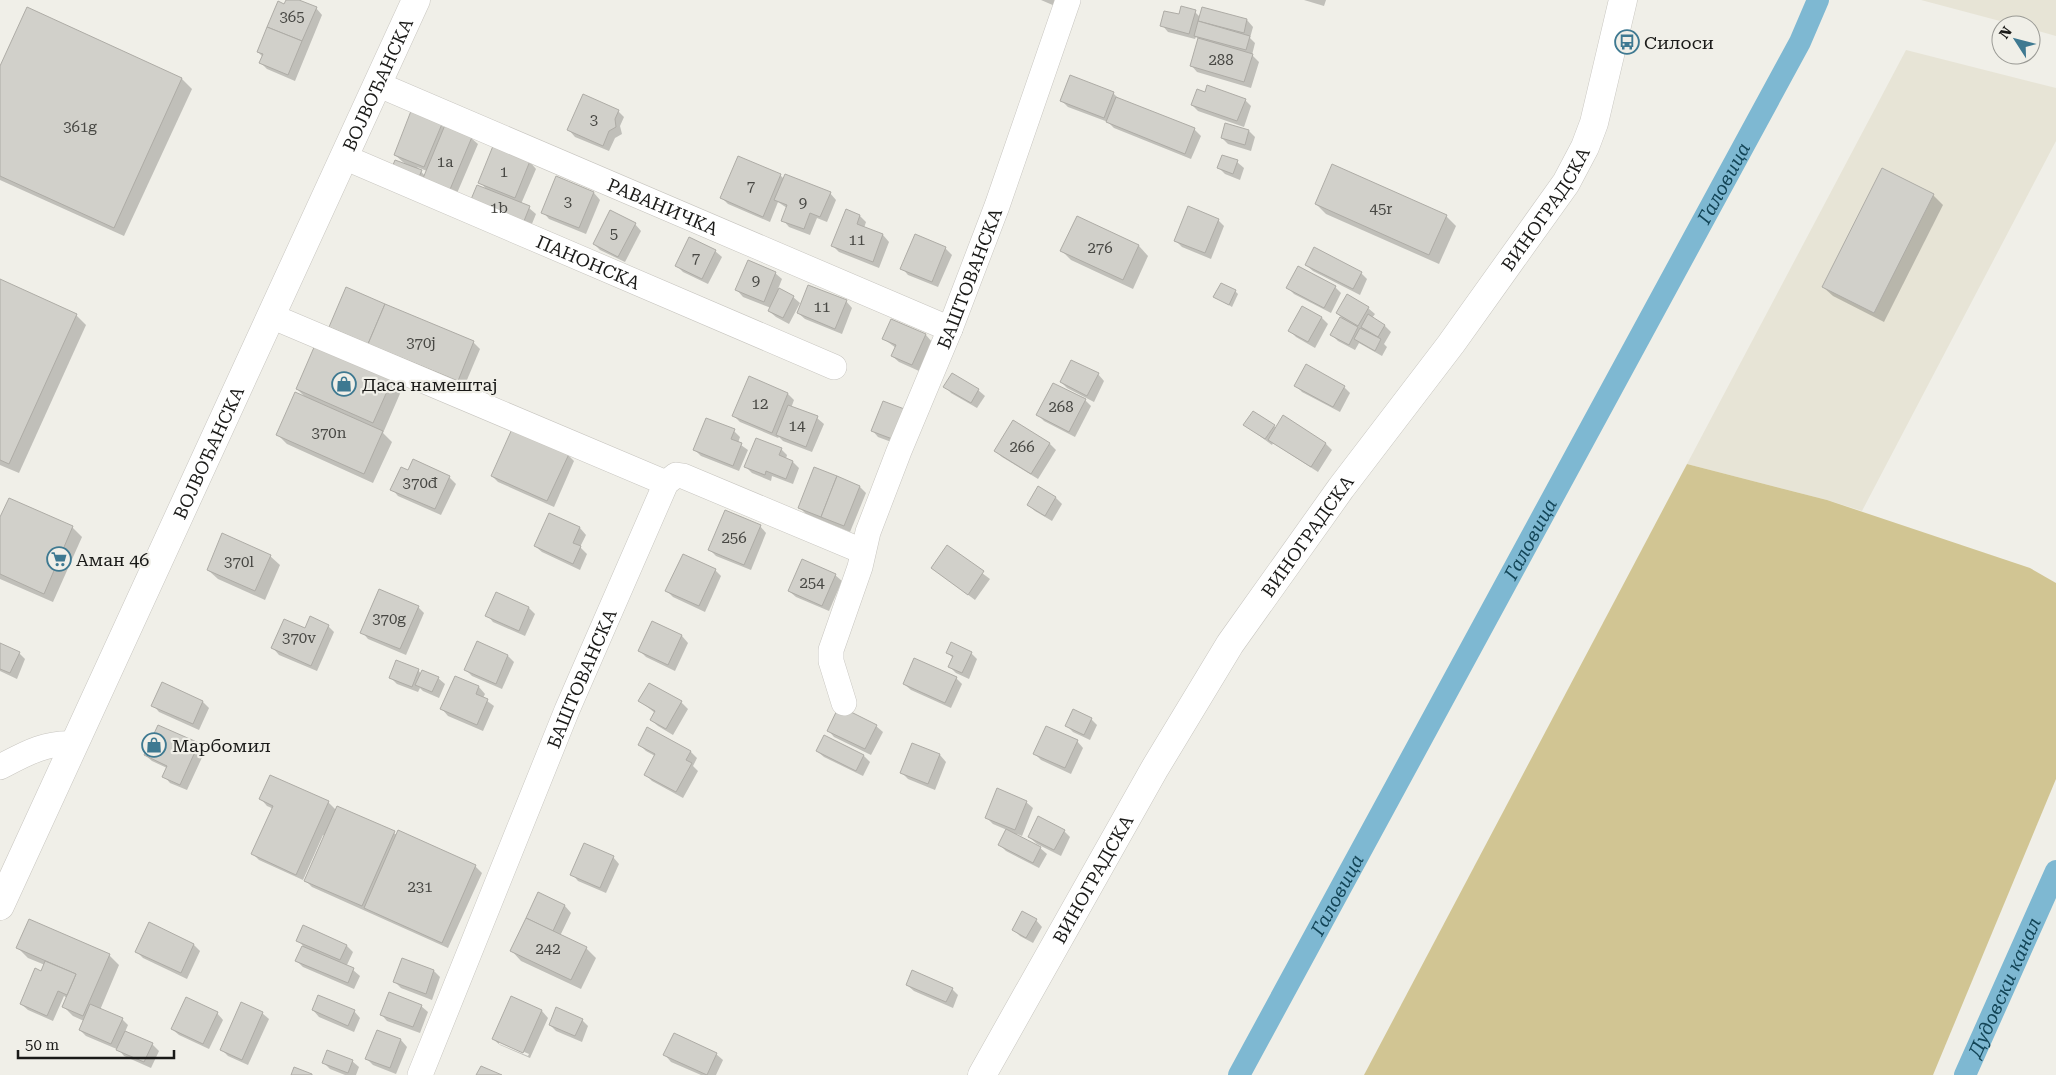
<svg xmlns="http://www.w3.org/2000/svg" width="2056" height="1075" viewBox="0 0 2056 1075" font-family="'Roboto Serif',serif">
  <rect width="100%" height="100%" fill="#f0efe8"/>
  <g fill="#e7e4d6">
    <polygon points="1921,0 2056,0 2056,36 2031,29 2031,25 2015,25"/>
    <polygon points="1906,50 2056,88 2056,141 1862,511 1827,500 1687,464"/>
  </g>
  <polygon fill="#d1c593" points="1687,464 1827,500 2030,568 2056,583 2056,779 1933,1075 1364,1075"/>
  <g fill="#0003" fill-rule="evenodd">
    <polygon points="287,0 296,0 316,8 322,15 295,81 267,69 261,63 263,57 258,52"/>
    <polygon points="1041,0 1057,0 1055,6"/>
    <polygon points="1304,0 1326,0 1324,6"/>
    <polygon points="27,9 182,79 192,89 124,236 0,180 0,69"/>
    <polygon points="1195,12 1200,17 1247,20 1253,27 1250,38 1255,43 1252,55 1259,62 1251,88 1197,72 1191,65 1199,39 1196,37 1195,39 1168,32 1162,25 1179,16"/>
    <polygon points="1113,93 1120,100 1194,129 1201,136 1191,159 1114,128 1108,122 1068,107 1061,100"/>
    <polygon points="1206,93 1245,100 1251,106 1244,127 1198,111 1192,105"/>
    <polygon points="618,111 624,117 620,126 622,134 615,138 609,151 575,137 569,130"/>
    <path d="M 441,125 L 445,128 L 471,138 L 478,144 L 452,205 L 395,155 ZM 417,167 L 427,171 L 425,176 Z"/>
    <polygon points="1249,131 1255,137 1251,151 1228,144 1222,138"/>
    <polygon points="1223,156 1237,162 1244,168 1240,180 1225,174 1219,168"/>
    <polygon points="530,162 536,169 521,204 529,208 536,214 527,236 480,182"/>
    <polygon points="780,175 784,179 830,193 836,200 827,222 817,218 810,235 789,227 783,220 787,208 778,202 770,222 728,204 722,198"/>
    <polygon points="557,178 594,193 600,200 586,234 549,219 543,212"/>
    <polygon points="1933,195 1943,205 1884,322 1833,296 1823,287"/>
    <polygon points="1316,204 1446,216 1456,226 1439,264 1326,214"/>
    <polygon points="860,216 866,222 864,228 883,235 889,242 879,268 839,252 832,245"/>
    <polygon points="1077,217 1139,246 1148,256 1133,289 1071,260 1062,251"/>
    <polygon points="1218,220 1224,226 1211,259 1182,247 1175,240"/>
    <polygon points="635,224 641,231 625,262 600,250 594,244"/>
    <polygon points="945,248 952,255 938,287 908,275 902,268"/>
    <polygon points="715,251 722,257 708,284 683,272 677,266"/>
    <polygon points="1306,265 1361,273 1367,279 1360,295 1313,271"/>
    <polygon points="775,273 782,279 778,289 793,297 800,303 789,324 776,317 769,311 771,308 743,297 737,290"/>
    <polygon points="0,281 76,315 86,325 19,473 0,465"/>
    <polygon points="1335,287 1341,293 1331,313 1294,294 1288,288"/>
    <polygon points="346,289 474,343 480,349 464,387 337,333"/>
    <polygon points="1235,291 1238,294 1232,307 1215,297"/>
    <polygon points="846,301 852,308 842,334 805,319 798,313"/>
    <polygon points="1303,307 1322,318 1328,324 1315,348 1296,337 1290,331"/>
    <polygon points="1368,308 1375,314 1372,318 1385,326 1391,332 1384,344 1387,347 1382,356 1359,343 1355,350 1338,341 1331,334 1345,321 1337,313"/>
    <polygon points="892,320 926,335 932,342 919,371 899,362 892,356 896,348 884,339"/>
    <polygon points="1098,374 1104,381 1094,402 1067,388 1061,382"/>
    <polygon points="392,379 402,389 383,433 392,442 373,483 287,444 277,434 305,397 297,389"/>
    <polygon points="945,386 978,390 985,396 977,408 951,393"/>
    <polygon points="1296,386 1344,387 1350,393 1340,412 1302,392"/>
    <polygon points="788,394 794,400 791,408 817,418 824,424 812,452 783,441 779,437 778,438 740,422 734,416"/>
    <polygon points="1085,400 1091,406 1075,437 1044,421 1038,415"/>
    <polygon points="913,418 902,446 878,437 872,430"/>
    <polygon points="1245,425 1274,426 1277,429 1326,444 1332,450 1318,472 1273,443 1272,445"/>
    <polygon points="734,431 740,437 738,443 748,450 739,471 701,456 695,450"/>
    <polygon points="1050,444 1056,450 1038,479 1002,457 995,451"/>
    <polygon points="781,449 787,455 786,459 793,462 799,468 793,484 772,476 771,481 752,473 746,467"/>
    <polygon points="568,455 574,461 554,507 498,482 492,476"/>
    <polygon points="409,472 449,477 456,484 441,515 398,496 392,489"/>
    <polygon points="860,487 866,493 850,532 806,514 799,507"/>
    <polygon points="1056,498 1062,504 1052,521 1035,511 1028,505"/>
    <polygon points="550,515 580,528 586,535 580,547 587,554 580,570 542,552 535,546"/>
    <polygon points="0,520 72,527 82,537 53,602 0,579"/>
    <polygon points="760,526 766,533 751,570 716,556 709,549"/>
    <polygon points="947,547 990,579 975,600 932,568"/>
    <polygon points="270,556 280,565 265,600 218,579 208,570"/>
    <polygon points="715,570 721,576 705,612 673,597 667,591"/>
    <polygon points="835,575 842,581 829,611 796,597 789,591"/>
    <polygon points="497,593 529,608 535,614 525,636 493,622 487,615"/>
    <polygon points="418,607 424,613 406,655 368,639 362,632"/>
    <polygon points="653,623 682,636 688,643 675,671 646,657 640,651"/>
    <polygon points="328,626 334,632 317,671 279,655 273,648 305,630"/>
    <polygon points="477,642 508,656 514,662 502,689 472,676 465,669"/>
    <polygon points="0,644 19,653 25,659 17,679 0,671"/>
    <polygon points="948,653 971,653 977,659 969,679 956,673 950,667 954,659"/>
    <polygon points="418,670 421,674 438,678 445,684 439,698 423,691 420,688 418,692 397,684 390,677"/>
    <polygon points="455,678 479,687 485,694 483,698 494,706 483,731 448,716 442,709"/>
    <polygon points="956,678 962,684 951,708 911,690 904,684"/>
    <polygon points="650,684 681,702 688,709 673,735 658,726 651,720 655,713 640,701"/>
    <polygon points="203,702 209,708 199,730 159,712 153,705"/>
    <polygon points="1091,719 1097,725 1090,740 1073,732 1067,726"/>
    <polygon points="876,726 883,732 871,755 834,737 828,730"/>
    <polygon points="648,729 691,752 697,758 693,766 698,771 683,798 652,781 645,774 655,756 646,751 639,744"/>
    <polygon points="1077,741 1083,748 1071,774 1041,760 1035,754"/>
    <polygon points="198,744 205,751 187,790 170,783 164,776 167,768 152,761 145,755"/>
    <polygon points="912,745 940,755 946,762 935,790 908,779 902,773"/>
    <polygon points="817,751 864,756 870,762 863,776 824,757"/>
    <polygon points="271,777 328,802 336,810 475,866 482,873 448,948 312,887 306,881 325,836 323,835 303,880 259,860 253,854 274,809 267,806 261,799"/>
    <polygon points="1026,802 1033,808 1022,836 1017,834 1016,835 1039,847 1047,854 1039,868 1006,851 1000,845 1007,830 993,824 986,817"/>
    <polygon points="1064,831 1070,837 1061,856 1037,844 1029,837"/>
    <polygon points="613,857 619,864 606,893 578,881 572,874"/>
    <polygon points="539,894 565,906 571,913 560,936 586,948 596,958 581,989 521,961 512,951"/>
    <polygon points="1036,920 1042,927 1033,943 1020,936 1014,930"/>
    <polygon points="298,940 347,946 353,952 346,967 353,970 360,976 354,989 303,967 297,961 303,946"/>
    <polygon points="194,945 200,951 187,979 143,958 137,952"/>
    <polygon points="18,948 109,955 119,965 100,1010 122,1019 128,1025 125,1032 152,1044 159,1051 151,1068 124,1056 119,1050 86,1036 80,1030 84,1021 73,1016 63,1006 67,998 64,996 53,1021 28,1010 21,1004 45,965 28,958"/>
    <polygon points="403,960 434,971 440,977 432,1000 401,988 395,982"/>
    <polygon points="907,985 952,989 958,995 953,1008 914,991"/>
    <path d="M 512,998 L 542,1011 L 548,1018 L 530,1058 L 500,1045 L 493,1039 ZM 499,1041 L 529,1054 L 528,1056 L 499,1044 Z"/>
    <polygon points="421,1006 428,1012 420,1033 387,1021 381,1014"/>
    <polygon points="313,1010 354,1011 360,1018 354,1032 319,1017"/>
    <polygon points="217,1013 223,1020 209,1049 179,1035 172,1029"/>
    <polygon points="262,1013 269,1019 248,1065 228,1056 222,1050"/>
    <polygon points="582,1020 588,1026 582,1042 556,1031 550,1025"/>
    <polygon points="378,1032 401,1040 407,1047 396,1074 373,1065 367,1059"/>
    <polygon points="716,1054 723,1060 716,1075 701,1075 671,1062 665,1055"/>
    <polygon points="352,1061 359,1067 356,1075 345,1075 330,1069 324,1063"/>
  </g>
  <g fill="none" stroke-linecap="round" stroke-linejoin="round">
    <g stroke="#7eb8d2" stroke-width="22">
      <path id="s1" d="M 1239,1075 L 1800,42 L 1818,0"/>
      <path id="s2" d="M 1965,1075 L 2056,871"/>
    </g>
  </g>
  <g fill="#d1d0ca" stroke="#aeaca6">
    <polygon points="286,0 299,0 317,7 302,41 267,27 278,1 284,4"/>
    <polygon points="1181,6 1196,10 1189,34 1160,26 1164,11 1179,14"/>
    <polygon points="27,7 182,78 114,228 0,176 0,66"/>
    <polygon points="1202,7 1247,19 1244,33 1198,21"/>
    <polygon points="1198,21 1250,36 1246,50 1194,36"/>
    <polygon points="267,27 302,41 288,75 259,63 263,54 257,52"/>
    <polygon points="1198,38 1253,54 1244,82 1190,66"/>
    <polygon points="1070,75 1114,92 1104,118 1060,101"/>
    <polygon points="1207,85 1246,99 1237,121 1191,105 1197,89 1205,92"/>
    <polygon points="583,94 619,110 615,119 616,127 609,131 603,146 567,130"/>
    <polygon points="1116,97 1195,128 1185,154 1106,122"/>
    <polygon points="411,111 442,124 424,167 394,155"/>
    <polygon points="1225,123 1249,130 1245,145 1221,138"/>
    <polygon points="445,125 472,137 446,199 419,188"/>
    <polygon points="493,146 530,161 515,198 478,183"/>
    <polygon points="1222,155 1238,160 1233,174 1217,168"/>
    <polygon points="738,156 781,174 763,217 720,198"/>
    <polygon points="395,160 422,170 415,186 389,175"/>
    <polygon points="1332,164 1447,215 1429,255 1315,204"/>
    <polygon points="1882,168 1934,194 1874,313 1822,287"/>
    <polygon points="785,174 831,192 820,217 810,213 804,229 781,221 787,205 774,200"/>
    <polygon points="556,176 594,192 579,228 541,213"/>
    <polygon points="477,185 530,206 520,231 467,209"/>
    <polygon points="1188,206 1219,219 1205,253 1174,241"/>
    <polygon points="846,209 860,215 857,224 883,234 873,262 831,246"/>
    <polygon points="610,210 636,223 618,257 593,244"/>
    <polygon points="1077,216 1139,245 1123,280 1060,251"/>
    <polygon points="915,234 946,247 932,282 900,269"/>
    <polygon points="689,237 716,250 702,279 675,266"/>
    <polygon points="1314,247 1362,272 1353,289 1305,265"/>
    <polygon points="748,260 776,272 764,302 735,290"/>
    <polygon points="1298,266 1336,286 1324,308 1286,288"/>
    <polygon points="0,279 77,314 9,464 0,460"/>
    <polygon points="1221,283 1236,290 1229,305 1213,297"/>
    <polygon points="808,285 847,300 835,329 797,313"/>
    <polygon points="346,287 385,304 368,344 329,327"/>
    <polygon points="779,288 794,296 783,318 768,311"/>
    <polygon points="1347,294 1369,307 1358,326 1336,313"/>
    <polygon points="385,304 474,341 458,381 368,344"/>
    <polygon points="1302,306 1322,317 1308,342 1288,331"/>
    <polygon points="1368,314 1385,325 1378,337 1361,327"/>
    <polygon points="1340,317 1358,327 1349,345 1330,335"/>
    <polygon points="891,319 926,334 912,365 891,356 896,345 882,339"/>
    <polygon points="1360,328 1381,339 1375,351 1354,339"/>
    <polygon points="315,345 393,378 373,423 296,389"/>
    <polygon points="1071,360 1099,373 1087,396 1060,382"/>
    <polygon points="1306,364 1345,386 1333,407 1294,386"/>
    <polygon points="952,373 979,389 971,403 943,387"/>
    <polygon points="749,376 788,393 772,433 732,416"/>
    <polygon points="1053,383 1086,399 1069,432 1036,415"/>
    <polygon points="295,392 383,431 364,474 276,435"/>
    <polygon points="883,401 907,410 895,440 871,431"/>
    <polygon points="788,405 818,416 806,447 776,435"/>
    <polygon points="1253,411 1275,425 1265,439 1243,425"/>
    <polygon points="1283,415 1326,443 1311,467 1268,440"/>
    <polygon points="706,418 735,429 731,439 742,443 733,466 693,450"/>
    <polygon points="1013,420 1050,443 1031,474 994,451"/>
    <polygon points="512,429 569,454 547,501 491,476"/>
    <polygon points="756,438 782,448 779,455 793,461 786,479 766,471 765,475 744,467"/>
    <polygon points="413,459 450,476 435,509 390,490 401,467 408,470"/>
    <polygon points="814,467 837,476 821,517 798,508"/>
    <polygon points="837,476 860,486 844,526 821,517"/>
    <polygon points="1038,486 1056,497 1045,516 1027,505"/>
    <polygon points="9,498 73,526 44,594 0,574 0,517"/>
    <polygon points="725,510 761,525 744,565 708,550"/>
    <polygon points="549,513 580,527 573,543 581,546 573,564 534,546"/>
    <polygon points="222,533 271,555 255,591 207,570"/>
    <polygon points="947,545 984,571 968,595 931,568"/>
    <polygon points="683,554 716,569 699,606 665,591"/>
    <polygon points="802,559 836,574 822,606 788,591"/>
    <polygon points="379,589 419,606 400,649 360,633"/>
    <polygon points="496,592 529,607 519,631 485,616"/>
    <polygon points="310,616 329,625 311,666 271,648 284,619 305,628"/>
    <polygon points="652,621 682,635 668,665 638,651"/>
    <polygon points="477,641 508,655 496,684 464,670"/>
    <polygon points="951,642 972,652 962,673 948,667 953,656 946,653"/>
    <polygon points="0,643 20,652 10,673 0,669"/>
    <polygon points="914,658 957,677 945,703 903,684"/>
    <polygon points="396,660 419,669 412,687 389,678"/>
    <polygon points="422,670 439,677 432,692 415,685"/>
    <polygon points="455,676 479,686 476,694 488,699 477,725 440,709"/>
    <polygon points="162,682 203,701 193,724 151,706"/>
    <polygon points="649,683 682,701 666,729 650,720 655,711 638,701"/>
    <polygon points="839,706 877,725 865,749 827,731"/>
    <polygon points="1073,709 1092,718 1084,735 1065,726"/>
    <polygon points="158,725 199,743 180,785 162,777 167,766 144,755"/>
    <polygon points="1046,726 1078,740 1065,768 1033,754"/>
    <polygon points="647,727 691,751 686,760 692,763 676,792 644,775 655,754 638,745"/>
    <polygon points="824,735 864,755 856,771 816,751"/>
    <polygon points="912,743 940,754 928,784 900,773"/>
    <polygon points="270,775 329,801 296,875 251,854 273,806 259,799"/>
    <polygon points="997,788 1027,801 1015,830 985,818"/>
    <polygon points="337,806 395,831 362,906 304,881"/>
    <polygon points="1038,816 1065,830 1054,850 1028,837"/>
    <polygon points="1006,829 1041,847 1033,863 998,845"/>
    <polygon points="398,830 476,865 442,943 364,908"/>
    <polygon points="584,843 614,856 600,888 570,875"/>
    <polygon points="538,892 565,905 553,931 526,918"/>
    <polygon points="1022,911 1037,919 1026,938 1012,930"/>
    <polygon points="526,918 587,947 571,980 510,951"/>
    <polygon points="29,919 110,954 83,1016 62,1007 76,974 16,948"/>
    <polygon points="149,922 194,944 181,973 135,952"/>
    <polygon points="303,925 347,945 340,960 296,941"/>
    <polygon points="302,946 354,968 348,983 295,961"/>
    <polygon points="402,958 434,970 426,994 393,982"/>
    <polygon points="45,961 76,974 67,995 58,991 47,1016 20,1004 35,968 41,971"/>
    <polygon points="912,970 953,988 946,1002 906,985"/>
    <polygon points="389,992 422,1005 413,1027 380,1015"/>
    <polygon points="318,995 355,1010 348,1026 312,1010"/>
    <polygon points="511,996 542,1010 523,1053 492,1039"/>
    <polygon points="186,997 218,1012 203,1044 171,1029"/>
    <polygon points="241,1002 263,1012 242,1060 220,1050"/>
    <polygon points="90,1004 123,1018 111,1044 79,1030"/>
    <polygon points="556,1007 583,1019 575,1036 549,1025"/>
    <polygon points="377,1030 401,1039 390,1068 365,1059"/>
    <polygon points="125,1031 153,1043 144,1062 116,1050"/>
    <polygon points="674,1033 717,1053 707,1075 663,1055"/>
    <polygon points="327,1050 353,1060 348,1073 322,1063"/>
    <polygon points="481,1066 502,1075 476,1075"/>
    <polygon points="294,1067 312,1074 312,1075 291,1075"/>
  </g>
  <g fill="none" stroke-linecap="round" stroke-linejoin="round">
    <g stroke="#c8c6c0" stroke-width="26">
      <g id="minor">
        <path id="s3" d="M 377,84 L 950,329"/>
        <path id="s4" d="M 344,157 L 834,367"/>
        <polyline points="271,316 666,483"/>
        <path id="s5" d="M 844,703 L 831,661 L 831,650 L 860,567 L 868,532 L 899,451 L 950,329 L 997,206 L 1068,0"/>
        <path d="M 0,767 C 25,754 45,742 74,744"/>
        <path id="s6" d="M 420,1075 L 567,710 L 666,483 L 676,475 L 683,476 L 862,551"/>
      </g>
    </g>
    <g stroke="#c8c6c0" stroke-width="29">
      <g id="tertiary">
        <path id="s7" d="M 982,1075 L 1155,768 L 1230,644 L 1341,488 L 1451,344 L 1566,183 L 1585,147 L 1594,123 L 1623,0"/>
      </g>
    </g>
    <g stroke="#c8c6c0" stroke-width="29">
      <g id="secondary">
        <path id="s8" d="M 0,906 L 416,0"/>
      </g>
    </g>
    <use href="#minor" stroke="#fff" stroke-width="25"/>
    <use href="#tertiary" stroke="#fff" stroke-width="28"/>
    <use href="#secondary" stroke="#fff" stroke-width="28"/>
  </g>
  <defs>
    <g id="bus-ring" transform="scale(1.25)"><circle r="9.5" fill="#f0efe8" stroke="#3e7991" stroke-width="1.5"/><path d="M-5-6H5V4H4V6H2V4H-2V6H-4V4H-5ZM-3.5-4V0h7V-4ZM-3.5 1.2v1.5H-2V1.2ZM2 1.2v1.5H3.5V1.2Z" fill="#3e7991"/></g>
    <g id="shop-ring" transform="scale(1.25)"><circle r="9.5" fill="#f0efe8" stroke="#3e7991" stroke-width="1.5"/><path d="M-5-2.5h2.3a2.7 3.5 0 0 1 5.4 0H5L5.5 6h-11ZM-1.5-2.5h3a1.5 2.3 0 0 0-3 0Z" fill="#3e7991"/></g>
    <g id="supermarket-ring" transform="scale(1.25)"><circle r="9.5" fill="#f0efe8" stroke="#3e7991" stroke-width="1.5"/><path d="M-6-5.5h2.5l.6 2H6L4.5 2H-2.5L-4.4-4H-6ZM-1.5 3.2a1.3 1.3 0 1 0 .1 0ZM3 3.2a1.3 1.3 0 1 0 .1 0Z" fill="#3e7991"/></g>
  </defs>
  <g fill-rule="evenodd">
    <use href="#bus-ring" x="1627" y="42"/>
    <use href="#shop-ring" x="344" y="384"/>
    <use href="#supermarket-ring" x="59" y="559"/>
    <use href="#shop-ring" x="154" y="745"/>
  </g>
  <g text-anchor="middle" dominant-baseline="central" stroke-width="4.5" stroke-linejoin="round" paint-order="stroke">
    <g font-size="15" fill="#484844">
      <text x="292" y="17">365</text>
      <text x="1221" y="60">288</text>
      <text x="594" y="120">3</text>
      <text x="80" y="127">361g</text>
      <text x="445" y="162">1a</text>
      <text x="504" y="172">1</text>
      <text x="751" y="186">7</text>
      <text x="568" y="202">3</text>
      <text x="803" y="203">9</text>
      <text x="499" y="208">1b</text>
      <text x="1381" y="209">45r</text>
      <text x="614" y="234">5</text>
      <text x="857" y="240">11</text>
      <text x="1100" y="248">276</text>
      <text x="696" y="258">7</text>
      <text x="756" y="281">9</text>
      <text x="822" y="307">11</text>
      <text x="421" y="343">370j</text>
      <text x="760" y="404">12</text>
      <text x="1061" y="407">268</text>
      <text x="797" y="426">14</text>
      <text x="329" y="433">370n</text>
      <text x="1022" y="447">266</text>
      <text x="420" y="483">370đ</text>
      <text x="734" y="538">256</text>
      <text x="239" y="562">370l</text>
      <text x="812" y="583">254</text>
      <text x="389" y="619">370g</text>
      <text x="299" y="638">370v</text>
      <text x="420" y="887">231</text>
      <text x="548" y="949">242</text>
    </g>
    <g font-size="18" fill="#1a1a18" stroke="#f0efe8" text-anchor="start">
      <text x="1644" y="42">Силоси</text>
      <text x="362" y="384">Даса намештај</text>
      <text x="76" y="559">Аман 46</text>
      <text x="172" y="745">Марбомил</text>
    </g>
    <g font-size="18" fill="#1a1a18" stroke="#f0efe8">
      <text stroke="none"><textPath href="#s8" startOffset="904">ВОЈВОЂАНСКА</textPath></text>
      <text stroke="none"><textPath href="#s3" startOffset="311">РАВАНИЧКА</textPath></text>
      <text stroke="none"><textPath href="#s7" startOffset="1035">ВИНОГРАДСКА</textPath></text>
      <text stroke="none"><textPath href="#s4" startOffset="266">ПАНОНСКА</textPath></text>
      <text stroke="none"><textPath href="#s5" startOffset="452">БАШТОВАНСКА</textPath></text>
      <text stroke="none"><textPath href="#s8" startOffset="499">ВОЈВОЂАНСКА</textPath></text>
      <text stroke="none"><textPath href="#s7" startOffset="630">ВИНОГРАДСКА</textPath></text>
      <text stroke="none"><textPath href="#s6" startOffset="428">БАШТОВАНСКА</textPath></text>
      <text stroke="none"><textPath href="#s7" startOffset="225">ВИНОГРАДСКА</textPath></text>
    </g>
    <g font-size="19" font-style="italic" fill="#134557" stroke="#f0efe8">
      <text stroke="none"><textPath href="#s1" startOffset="1015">Галовица</textPath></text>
      <text stroke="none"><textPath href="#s1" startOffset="610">Галовица</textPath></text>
      <text stroke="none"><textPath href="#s1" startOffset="205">Галовица</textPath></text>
      <text stroke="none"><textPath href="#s2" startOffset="96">Дудовски канал</textPath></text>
    </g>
  </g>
  <g transform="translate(2016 40) rotate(306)"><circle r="24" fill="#f0efe8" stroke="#9a9a95"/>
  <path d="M0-4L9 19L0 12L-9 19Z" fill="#3e7991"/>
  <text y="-8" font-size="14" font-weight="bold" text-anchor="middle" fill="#1a1a18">N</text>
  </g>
  <path d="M18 1050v8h156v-8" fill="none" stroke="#1a1a18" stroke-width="2.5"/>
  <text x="25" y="1050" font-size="15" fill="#1a1a18" stroke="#f0efe8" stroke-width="4" paint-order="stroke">50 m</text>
</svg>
